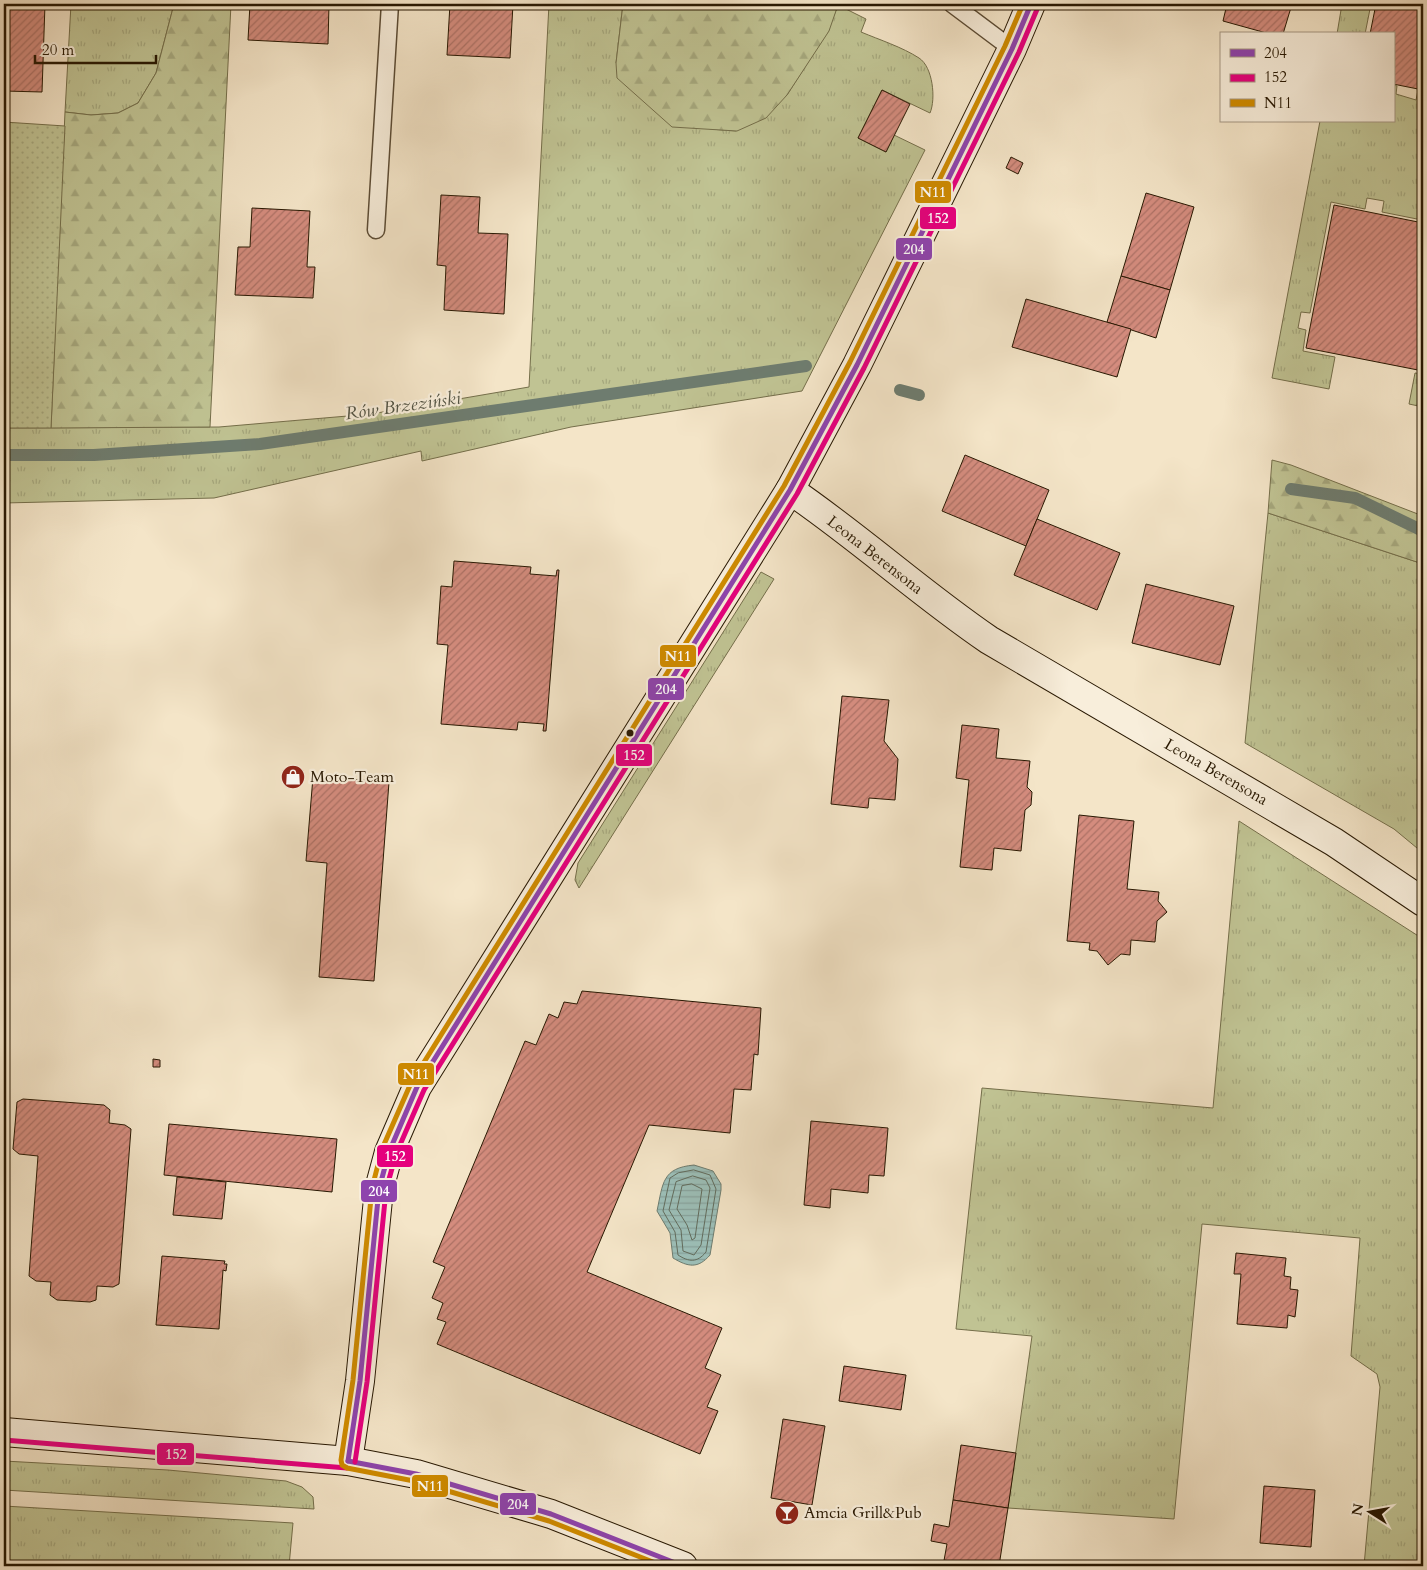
<svg xmlns="http://www.w3.org/2000/svg" width="1427" height="1570" viewBox="0 0 1427 1570" font-family="Cardo,serif">
  <defs>
    <pattern id="grass-tufts" width="24" height="20" patternUnits="userSpaceOnUse" patternTransform="scale(1.25)"><rect width="24" height="20" fill="#c0c393"/><path d="M3 7l-1-3M5 7V3M7 7l1-3M15 17l-1-3M17 17v-4M19 17l1-3" fill="none" stroke="#a5a77d"/></pattern>
    <pattern id="forest-firs" width="22" height="20" patternUnits="userSpaceOnUse" patternTransform="scale(1.25)"><rect width="22" height="20" fill="#c0c393"/><path d="M5 1l3.5 6h-7zM16 11l3.5 6h-7z" fill="#a5a77d"/></pattern>
    <pattern id="park-dots" width="8" height="8" patternUnits="userSpaceOnUse" patternTransform="scale(1.25)"><rect width="8" height="8" fill="#c0c393"/><path d="M2 2h.1M6 6h.1" fill="none" stroke="#a5a77d" stroke-width="1.8" stroke-linecap="round"/></pattern>
    <pattern id="water-rules" width="6" height="5" patternUnits="userSpaceOnUse" patternTransform="scale(1.25)"><rect width="6" height="5" fill="#9cbfb8"/><path d="M0 2.5h6" fill="none" stroke="#86a39d"/></pattern>
    <pattern id="building-hatch" width="6" height="6" patternUnits="userSpaceOnUse" patternTransform="scale(1.25)"><rect width="6" height="6" fill="#d48c7e"/><path d="M-1 1l2-2M0 6l6-6M5 7l2-2" fill="none" stroke="#ac7165"/></pattern>
  </defs>
  <rect width="100%" height="100%" fill="#f4e5c8"/>
  <filter id="stains"><feTurbulence type="fractalNoise" baseFrequency=".004" numOctaves="4"/><feColorMatrix values="0 0 0 0 .2 0 0 0 0 .09 0 0 0 0 .02 0 0 0 .5 -.17"/></filter>
  <radialGradient id="worn" r=".72"><stop offset=".6" stop-color="#630" stop-opacity="0"/><stop offset="1" stop-color="#630" stop-opacity=".3"/></radialGradient>
  <g fill="url(#grass-tufts)" stroke="#746e4a">
    <polygon points="71,4 174,4 156,73 138,103 118,113 91,115 65,112"/>
    <path d="M 549,4 L 623,4 L 616,63 L 710,129 L 736,131 L 787,95 L 828,31 L 838,5 L 866,19 L 861,32 C 880,40 902,47 919,58 C 933,67 936,99 930,113 L 882,90 L 858,138 L 886,152 L 894,135 L 925,150 L 802,391 L 571,427 L 422,461 L 421,451 L 214,498 L 4,503 L 4,428 L 219,427 L 371,414 L 529,387 Z"/>
    <polygon points="1342,4 1371,4 1365,34 1337,34"/>
    <polygon points="1393,85 1397,86 1396,94 1416,100 1418,90 1423,91 1422,220 1382,212 1384,201 1367,198 1365,209 1331,202 1310,313 1301,312 1298,328 1306,330 1303,351 1335,357 1329,389 1272,378 1320,121 1393,121"/>
    <polygon points="1415,373 1423,374 1423,407 1409,404"/>
    <polygon points="1268,513 1423,564 1423,853 1394,829 1245,743"/>
    <polygon points="761,572 774,579 579,888 575,880 578,863"/>
    <polygon points="1239,821 1423,939 1423,1566 1364,1566 1380,1387 1377,1374 1351,1356 1360,1238 1202,1224 1174,1519 1008,1508 1032,1336 956,1329 982,1088 1213,1108"/>
    <polygon points="4,1461 168,1470 286,1481 302,1487 313,1497 314,1509 4,1490"/>
    <polygon points="4,1506 293,1523 289,1566 4,1566"/>
  </g>
  <g fill="url(#forest-firs)" stroke="#746e4a">
    <polygon points="174,4 231,4 210,427 51,428 55,335 4,162 63,157 65,112 91,115 118,113 138,103 156,73"/>
    <polygon points="623,4 838,4 838,5 829,31 787,95 766,118 737,131 672,127 617,78 616,63"/>
    <polygon points="1272,460 1291,465 1423,516 1423,564 1268,513"/>
  </g>
  <polygon fill="url(#park-dots)" stroke="#746e4a" points="4,122 65,126 51,428 4,428"/>
  <path fill="url(#water-rules)" stroke="#6e7c6f" d="M 694,1165 L 713,1171 L 721,1184 L 721,1190 L 710,1255 C 698,1269 688,1267 673,1258 L 670,1233 L 657,1211 C 663,1183 662,1168 694,1165 Z"/>
  <g fill="none" stroke-linecap="round" stroke-linejoin="round">
    <g stroke="#626c5d" stroke-width="1">
      <path d="M 694,1170 L 710,1175 L 716,1189 L 706,1252 C 697,1263 689,1262 678,1255 L 675,1232 L 663,1211 L 670,1178 L 678,1173 Z"/>
      <polygon points="693,1176 706,1180 710,1188 701,1245 694,1255 683,1251 681,1230 669,1210 676,1182"/>
      <polygon points="692,1184 702,1189 695,1238 692,1240 687,1225 677,1209 682,1186"/>
    </g>
    <g stroke="#6e7c6f" stroke-width="12">
      <polyline points="900,390 919,395"/>
      <polyline points="4,455 94,455 260,444 806,366"/>
      <polyline points="1291,489 1355,498 1423,531"/>
    </g>
  </g>
  <g fill="url(#building-hatch)" stroke="#281802">
    <polygon points="4,4 45,4 42,92 4,91"/>
    <polygon points="250,4 329,4 328,44 248,40"/>
    <polygon points="450,4 513,4 510,58 447,55"/>
    <polygon points="1227,4 1292,4 1283,34 1270,34 1223,21"/>
    <polygon points="1376,4 1423,4 1423,90 1393,84 1393,34 1370,34"/>
    <polygon points="882,90 910,104 886,152 858,138"/>
    <polygon points="1011,157 1023,163 1018,174 1006,168"/>
    <polygon points="1146,193 1194,207 1170,290 1121,276"/>
    <polygon points="441,195 480,197 478,233 508,234 504,314 444,310 446,266 437,265"/>
    <polygon points="1334,205 1423,223 1423,371 1306,348"/>
    <polygon points="252,208 310,211 307,267 315,267 313,298 235,295 238,247 250,247"/>
    <polygon points="1121,276 1170,290 1156,338 1107,322"/>
    <polygon points="1026,299 1131,329 1117,377 1012,347"/>
    <polygon points="965,455 1049,490 1026,546 942,511"/>
    <polygon points="1037,519 1120,553 1097,610 1014,575"/>
    <polygon points="454,561 531,567 530,574 556,576 557,570 559,570 546,731 543,731 544,724 518,722 517,730 441,724 448,645 437,644 441,586 452,587"/>
    <polygon points="1146,584 1234,606 1220,665 1132,643"/>
    <polygon points="842,696 889,700 884,741 898,759 895,800 869,798 868,808 831,804"/>
    <polygon points="962,725 999,729 996,758 1030,761 1027,787 1032,792 1031,805 1025,810 1021,851 994,848 992,870 960,867 969,780 956,778"/>
    <polygon points="313,777 389,782 374,981 319,977 327,863 306,861"/>
    <polygon points="1079,815 1134,821 1127,889 1159,892 1158,901 1167,912 1157,921 1155,942 1131,940 1130,955 1121,954 1108,965 1097,951 1089,950 1090,943 1067,941"/>
    <polygon points="582,991 761,1008 758,1055 754,1054 751,1090 734,1089 730,1133 649,1125 587,1272 722,1328 705,1368 721,1375 707,1407 718,1411 700,1454 437,1344 446,1322 437,1319 443,1303 432,1298 445,1267 433,1262 525,1041 536,1045 549,1014 558,1018 564,1002 577,1004"/>
    <polygon points="153,1059 160,1060 160,1067 153,1067"/>
    <polygon points="23,1099 104,1105 110,1110 109,1123 125,1125 131,1129 119,1284 113,1287 97,1286 96,1300 90,1302 57,1300 50,1295 51,1282 36,1281 29,1276 38,1156 19,1154 13,1149 17,1102"/>
    <polygon points="811,1121 888,1128 884,1176 869,1175 868,1193 831,1189 830,1208 804,1205"/>
    <polygon points="169,1124 337,1139 332,1192 164,1175"/>
    <polygon points="177,1177 226,1182 222,1219 173,1215"/>
    <polygon points="1236,1253 1286,1258 1284,1276 1291,1277 1290,1289 1298,1290 1295,1317 1288,1315 1287,1328 1237,1324 1241,1274 1234,1274"/>
    <polygon points="162,1256 225,1261 224,1264 227,1264 226,1271 223,1270 219,1329 156,1325"/>
    <polygon points="844,1366 906,1375 901,1410 839,1401"/>
    <polygon points="783,1419 825,1426 812,1505 771,1498"/>
    <polygon points="961,1445 1016,1453 1008,1508 953,1500"/>
    <polygon points="1264,1486 1315,1490 1311,1547 1260,1543"/>
    <polygon points="953,1500 1008,1508 999,1566 943,1566 947,1544 931,1541 934,1524 949,1527"/>
  </g>
  <g fill="none" stroke-linecap="round" stroke-linejoin="round">
    <g stroke="#5b4b34" stroke-width="19">
      <g id="lane">
        <polyline points="952,4 1012,49"/>
        <polyline points="376,230 390,4"/>
      </g>
    </g>
    <g stroke="#281802" stroke-width="30">
      <g id="secondary">
        <path d="M 790,490 C 859,537 920,593 989,640 L 1334,842 L 1423,902"/>
        <polyline points="4,1432 348,1461 416,1474 551,1514 683,1566"/>
        <polyline points="348,1461 360,1381 379,1189 389,1152 417,1087 790,490 857,365 1012,49 1031,4"/>
      </g>
    </g>
    <use href="#lane" stroke="#f8eedb" stroke-width="16"/>
    <use href="#secondary" stroke="#f8eedb" stroke-width="28"/>
    <g stroke="#f8eedb" stroke-width="9">
      <g id="bus-1">
        <polyline points="348,1461 360,1381 379,1189 389,1152 417,1087 790,490 857,365 1012,49 1031,4"/>
        <polyline points="348,1461 416,1474 551,1514 683,1566"/>
      </g>
    </g>
    <g stroke="#f8eedb" stroke-width="9">
      <g id="bus-2">
        <polyline points="4,1440 347,1468"/>
        <polyline points="355,1462 367,1382 386,1190 396,1154 424,1090 797,494 864,368 1019,52 1038,7"/>
      </g>
    </g>
    <g stroke="#f8eedb" stroke-width="9">
      <polyline id="bus-3" points="663,1566 549,1521 414,1481 347,1468 342,1465 341,1460 353,1380 372,1188 382,1149 411,1083 784,486 850,362 1005,46 1023,4"/>
    </g>
    <use href="#bus-1" stroke="#8e44ad" stroke-width="5"/>
    <use href="#bus-2" stroke="#e5007d" stroke-width="5"/>
    <use href="#bus-3" stroke="#ce8a00" stroke-width="5"/>
  </g>
  <defs>
    <g id="shop-disc" transform="scale(1.25)"><circle r="9.5" fill="#8f2418" stroke="#f8eedb"/><path d="M-5-2.5h2.3a2.7 3.5 0 0 1 5.4 0H5L5.5 6h-11ZM-1.5-2.5h3a1.5 2.3 0 0 0-3 0Z" fill="#fff"/></g>
    <g id="bar-disc" transform="scale(1.25)"><circle r="9.5" fill="#8f2418" stroke="#f8eedb"/><path d="M-6-5H6L.8 .8V4.5H3.5V6h-7V4.5H-.8V.8Z" fill="#fff"/></g>
  </defs>
  <g fill-rule="evenodd">
    <use href="#shop-disc" x="293" y="777"/>
    <use href="#bar-disc" x="787" y="1513"/>
  </g>
  <circle fill="#281802" stroke="#f8eedb" stroke-width="2" cx="630" cy="733" r="4.5"/>
  <g text-anchor="middle" dominant-baseline="central" stroke-width="4.5" stroke-linejoin="round" paint-order="stroke">
    <g font-size="16" fill="#281802" stroke="#f8eedb">
      <text transform="translate(875 555) rotate(38)">Leona Berensona</text>
      <text transform="translate(1216 772) rotate(30)">Leona Berensona</text>
    </g>
    <g font-size="16" fill="#281802" stroke="#f8eedb" text-anchor="start">
      <text x="310" y="777">Moto-Team</text>
      <text x="804" y="1513">Amcia Grill&amp;Pub</text>
    </g>
    <g font-size="18" font-style="italic" fill="#515242" stroke="#f8eedb">
      <text transform="translate(403 406) rotate(-8)">Rów Brzeziński</text>
    </g>
  </g>
  <g stroke="#f8eedb" stroke-width="2">
    <rect x="914" y="180" width="38" height="24" rx="5" fill="#ce8a00"/>
    <rect x="919" y="206" width="38" height="24" rx="5" fill="#e5007d"/>
    <rect x="895" y="237" width="38" height="24" rx="5" fill="#8e44ad"/>
    <rect x="659" y="644" width="38" height="24" rx="5" fill="#ce8a00"/>
    <rect x="647" y="677" width="38" height="24" rx="5" fill="#8e44ad"/>
    <rect x="615" y="743" width="38" height="24" rx="5" fill="#e5007d"/>
    <rect x="397" y="1062" width="38" height="24" rx="5" fill="#ce8a00"/>
    <rect x="376" y="1144" width="38" height="24" rx="5" fill="#e5007d"/>
    <rect x="360" y="1179" width="38" height="24" rx="5" fill="#8e44ad"/>
    <rect x="156" y="1442" width="39" height="24" rx="5" fill="#e5007d"/>
    <rect x="411" y="1474" width="38" height="24" rx="5" fill="#ce8a00"/>
    <rect x="499" y="1492" width="38" height="24" rx="5" fill="#8e44ad"/>
  </g>
  <g font-size="14" text-anchor="middle" font-weight="bold" fill="#fff">
    <text x="933" y="197">N11</text>
    <text x="938" y="223">152</text>
    <text x="914" y="254">204</text>
    <text x="678" y="661">N11</text>
    <text x="666" y="694">204</text>
    <text x="634" y="760">152</text>
    <text x="416" y="1079">N11</text>
    <text x="395" y="1161">152</text>
    <text x="379" y="1196">204</text>
    <text x="176" y="1459">152</text>
    <text x="430" y="1491">N11</text>
    <text x="518" y="1509">204</text>
  </g>
  <rect width="1427" height="1570" fill="none" stroke="#f4e5c8" stroke-width="20"/>
  <rect x="5" y="5" width="1417" height="1560" fill="none" stroke="#281802" stroke-width="2.5"/>
  <rect x="10" y="10" width="1407" height="1550" fill="none" stroke="#281802"/>
  <rect x="1220" y="32" width="175" height="90" fill="#f8eedb" stroke="#a59884"/>
  <rect x="1230" y="49" width="25" height="8" fill="#8e44ad" stroke="#a59884"/>
  <text x="1264" y="58" font-size="15" fill="#281802">204</text>
  <rect x="1230" y="74" width="25" height="8" fill="#e5007d" stroke="#a59884"/>
  <text x="1264" y="82" font-size="15" fill="#281802">152</text>
  <rect x="1230" y="99" width="25" height="8" fill="#ce8a00" stroke="#a59884"/>
  <text x="1264" y="108" font-size="15" fill="#281802">N11</text>
  <g transform="translate(1370 1512) rotate(281)" stroke="#f8eedb" stroke-width="4" paint-order="stroke">
  <path d="M0-4L9 19L0 12L-9 19Z" fill="#281802"/>
  <text y="-8" font-size="14" font-weight="bold" text-anchor="middle" fill="#281802">N</text>
  </g>
  <path d="M35 55v8h121v-8" fill="none" stroke="#281802" stroke-width="2.5"/>
  <text x="42" y="55" font-size="15" fill="#281802" stroke="#f8eedb" stroke-width="4" paint-order="stroke">20 m</text>
  <rect width="100%" height="100%" filter="url(#stains)"/>
  <rect width="100%" height="100%" fill="url(#worn)"/>
</svg>
